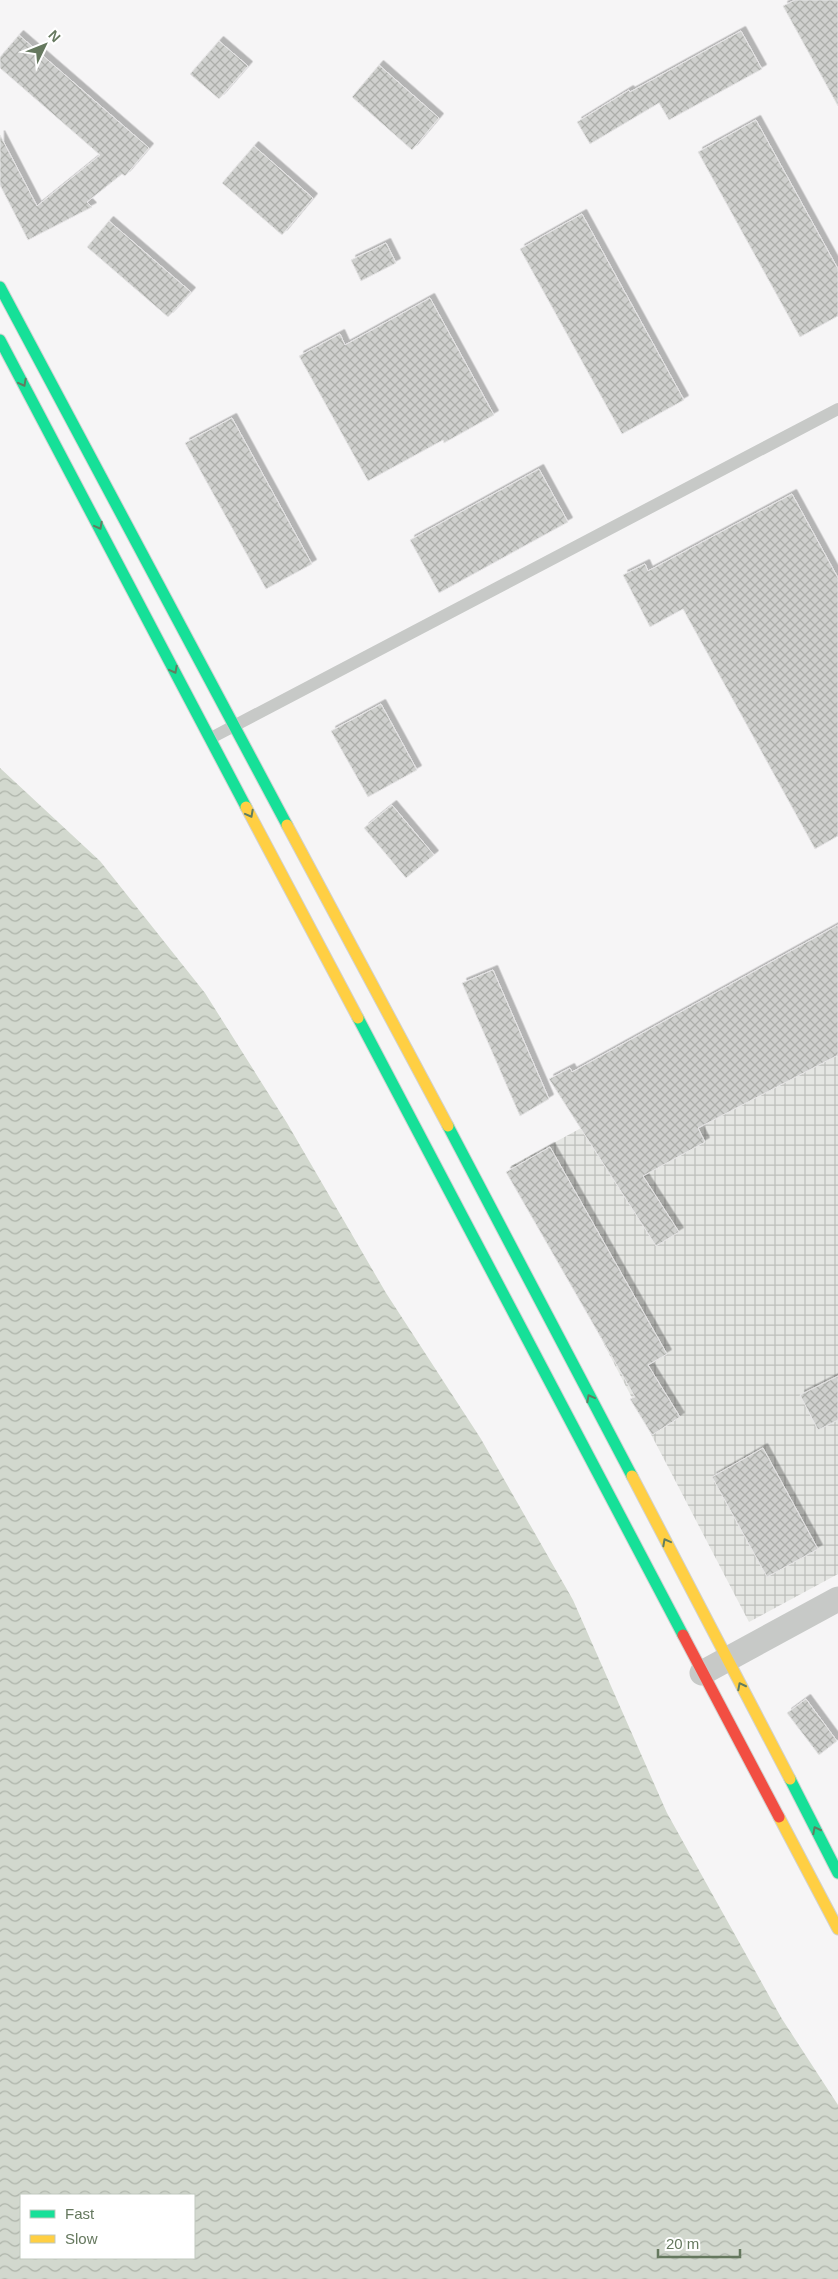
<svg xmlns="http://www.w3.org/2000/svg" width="838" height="2279" viewBox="0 0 838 2279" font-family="Helvetica,sans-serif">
  <defs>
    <pattern id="industrial-grid" width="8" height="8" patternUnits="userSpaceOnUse" patternTransform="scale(1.25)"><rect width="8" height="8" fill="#e5e6e3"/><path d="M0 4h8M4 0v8" fill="none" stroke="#bdbfbb"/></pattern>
    <pattern id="water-waves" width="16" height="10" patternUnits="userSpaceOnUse" patternTransform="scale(1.25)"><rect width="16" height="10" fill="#d2d8ce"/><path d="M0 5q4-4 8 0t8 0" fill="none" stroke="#aeb4aa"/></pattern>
    <pattern id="building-cross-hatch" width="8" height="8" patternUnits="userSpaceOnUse" patternTransform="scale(1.25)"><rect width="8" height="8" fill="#cfd0ce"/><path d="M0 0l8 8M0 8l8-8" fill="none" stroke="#acaeaa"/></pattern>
    <filter id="shadow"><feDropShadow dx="4.5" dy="-4.5" stdDeviation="0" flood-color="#0004"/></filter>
  </defs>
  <rect width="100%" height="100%" fill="#f6f5f6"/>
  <polygon fill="url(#industrial-grid)" points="838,989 838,1574 749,1622 511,1166"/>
  <path fill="url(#water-waves)" fill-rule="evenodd" d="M 0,768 L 100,861 L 205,993 L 287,1123 L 386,1293 L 481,1439 L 573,1600 L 667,1813 L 782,2019 L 838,2105 L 838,2279 L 0,2279 ZM 21,2195 L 194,2195 L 194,2258 L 21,2258 Z"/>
  <g fill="url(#building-cross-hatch)" stroke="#e6e5e6" filter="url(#shadow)">
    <polygon points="795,0 838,0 838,106 783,6"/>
    <polygon points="741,31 762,69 669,120 659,103 590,144 577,122 629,90 630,92"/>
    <polygon points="19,35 149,148 125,176 122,174 87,202 92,207 28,240 0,185 0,135 37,206 100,155 0,68 0,57"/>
    <polygon points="219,41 248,66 219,99 190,74"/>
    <polygon points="379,65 439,118 412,150 352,97"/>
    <polygon points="756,120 838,269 838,316 800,337 698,152"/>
    <polygon points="254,146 313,198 282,235 222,183"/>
    <polygon points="582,214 684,400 622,434 520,249"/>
    <polygon points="109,221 191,292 168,317 87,247"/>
    <polygon points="386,243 396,263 361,281 351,260"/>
    <polygon points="430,298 494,415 444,443 443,440 368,481 299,356 340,334 345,345"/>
    <polygon points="232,418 312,564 266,589 185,443"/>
    <polygon points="539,469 568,522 439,593 410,540"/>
    <polygon points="792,494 838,578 838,836 815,849 683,609 650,627 623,575 645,564 648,571"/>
    <polygon points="381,704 417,770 368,797 331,731"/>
    <polygon points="392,805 434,855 406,878 364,828"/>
    <polygon points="838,925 838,1055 698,1128 705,1142 643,1176 679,1232 656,1246 549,1079 570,1068 572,1072"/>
    <polygon points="493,970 549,1099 520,1116 462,983"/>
    <polygon points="550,1147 667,1354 648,1365 680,1417 652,1435 630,1399 635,1397 506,1172"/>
    <polygon points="838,1376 838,1420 818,1430 800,1395"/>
    <polygon points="763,1448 818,1549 767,1577 712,1477"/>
    <polygon points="806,1699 837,1741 819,1755 787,1713"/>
  </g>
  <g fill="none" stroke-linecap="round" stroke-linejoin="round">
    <g stroke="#d1d2d1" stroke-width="13">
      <g id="fast">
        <polyline points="0,287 287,825"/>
        <polyline points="0,340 246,807"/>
        <polyline points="358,1018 683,1635"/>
        <polyline points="448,1126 632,1476"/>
        <polyline points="790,1779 838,1873"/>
      </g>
    </g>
    <g stroke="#d1d2d1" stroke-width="13">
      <g id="slow">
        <polyline points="246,807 358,1018"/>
        <polyline points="287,825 448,1126"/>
        <polyline points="632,1476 790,1779"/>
        <polyline points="779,1817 838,1929"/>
      </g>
    </g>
    <g stroke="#d1d2d1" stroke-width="13">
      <polyline id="jam" points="683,1635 779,1817"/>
    </g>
    <polyline stroke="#c7c9c7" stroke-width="12" points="211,738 838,409"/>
    <polyline stroke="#c7c9c7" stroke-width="25" points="702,1673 838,1599"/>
    <use href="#fast" stroke="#16e098" stroke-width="11"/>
    <use href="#slow" stroke="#ffcf43" stroke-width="11"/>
    <use href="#jam" stroke="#f24e42" stroke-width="11"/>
  </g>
  <defs><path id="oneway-chevron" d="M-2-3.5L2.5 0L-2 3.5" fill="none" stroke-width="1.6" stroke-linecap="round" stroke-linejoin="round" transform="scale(1.25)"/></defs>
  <g stroke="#617d61">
    <use href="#oneway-chevron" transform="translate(23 383) rotate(62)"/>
    <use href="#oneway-chevron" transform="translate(99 526) rotate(62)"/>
    <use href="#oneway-chevron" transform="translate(174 670) rotate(62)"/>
    <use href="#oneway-chevron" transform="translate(250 814) rotate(62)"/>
    <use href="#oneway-chevron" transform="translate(590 1398) rotate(-118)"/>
    <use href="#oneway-chevron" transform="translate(666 1542) rotate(-118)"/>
    <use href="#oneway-chevron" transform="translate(741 1686) rotate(-117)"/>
    <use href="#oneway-chevron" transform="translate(816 1830) rotate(-117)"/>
  </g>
  <rect x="20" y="2194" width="175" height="65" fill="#ffffff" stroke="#c1c9bf"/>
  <rect x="30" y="2210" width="25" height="8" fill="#16e098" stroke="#c1c9bf"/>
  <text x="65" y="2219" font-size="15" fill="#65785e">Fast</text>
  <rect x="30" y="2235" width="25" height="8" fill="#ffcf43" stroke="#c1c9bf"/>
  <text x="65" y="2244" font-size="15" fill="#65785e">Slow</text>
  <g transform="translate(45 45) rotate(47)" stroke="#ffffff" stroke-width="4" paint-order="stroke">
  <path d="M0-4L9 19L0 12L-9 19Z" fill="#65785e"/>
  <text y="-8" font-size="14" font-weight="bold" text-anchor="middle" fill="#65785e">N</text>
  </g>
  <path d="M658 2249v8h82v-8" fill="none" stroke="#65785e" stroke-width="2.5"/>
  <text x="666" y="2249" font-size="15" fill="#65785e" stroke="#ffffff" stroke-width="4" paint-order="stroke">20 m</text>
</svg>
